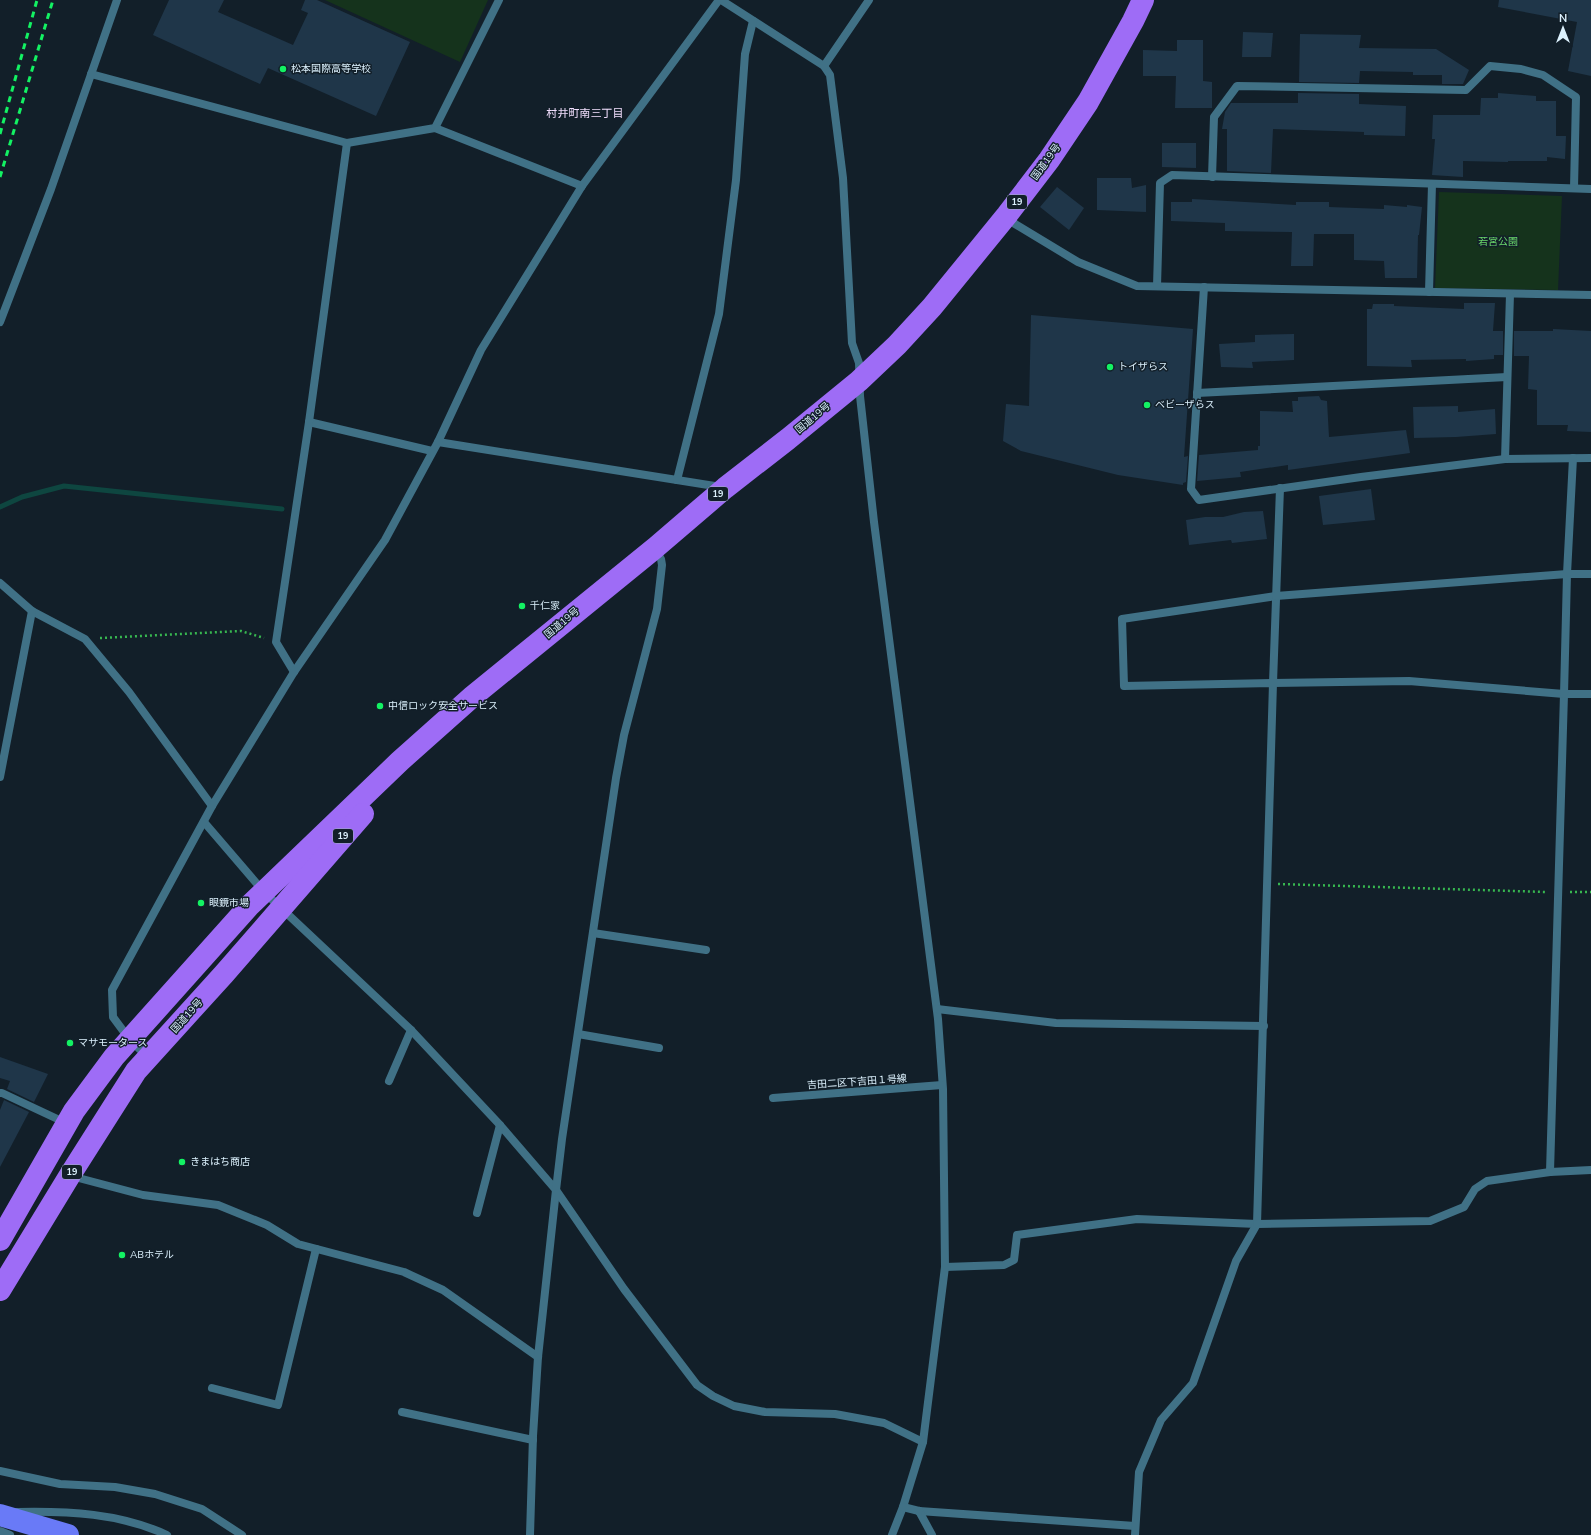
<svg xmlns="http://www.w3.org/2000/svg" width="1591" height="1535" viewBox="0 0 1591 1535" font-family="'Nunito Sans','Noto Sans JP',sans-serif">
  <rect width="100%" height="100%" fill="#121f29"/>
  <g fill="#15331c">
    <polygon points="325,0 488,0 460,62"/>
    <polygon points="1439,192 1562,196 1558,290 1435,288"/>
  </g>
  <g fill="none" stroke-linecap="round" stroke-linejoin="round">
    <polyline stroke="#0e4640" stroke-width="5" points="0,507 22,497 64,486 282,509"/>
  </g>
  <g fill="#1f3649">
    <polygon points="169,0 224,0 218,12 293,45 308,13 301,10 305,0 317,0 410,42 376,116 268,68 260,84 153,35"/>
    <polygon points="1499,0 1591,0 1591,76 1568,71 1577,22 1498,7"/>
    <polygon points="1243,32 1273,33 1271,57 1242,57"/>
    <polygon points="1300,34 1361,35 1359,48 1436,49 1469,70 1463,84 1442,84 1442,75 1413,75 1413,72 1360,71 1359,83 1299,82"/>
    <polygon points="1177,40 1203,40 1203,81 1212,82 1212,108 1175,108 1176,76 1143,76 1143,50 1177,51"/>
    <polygon points="1298,93 1359,94 1359,104 1406,106 1405,136 1364,135 1364,132 1273,129 1271,173 1227,171 1227,129 1222,129 1225,112 1231,103 1298,103"/>
    <polygon points="1498,93 1536,96 1536,101 1556,101 1556,136 1566,136 1565,159 1547,157 1547,161 1508,161 1508,162 1463,161 1463,177 1432,175 1435,139 1432,139 1433,115 1480,115 1481,98 1498,98"/>
    <polygon points="1162,143 1196,143 1196,168 1162,167"/>
    <polygon points="1097,178 1131,178 1132,188 1146,185 1146,212 1097,210"/>
    <polygon points="1057,187 1084,208 1069,230 1040,207"/>
    <polygon points="1192,199 1296,205 1296,202 1329,202 1329,207 1384,209 1384,205 1407,207 1407,205 1422,207 1419,235 1418,235 1417,278 1385,278 1384,261 1354,260 1354,234 1314,234 1313,266 1291,266 1292,232 1225,231 1225,223 1171,221 1171,202 1192,202"/>
    <polygon points="1464,303 1495,303 1493,331 1503,331 1503,355 1494,355 1494,359 1466,361 1466,359 1411,360 1412,367 1367,366 1367,309 1372,309 1373,304 1394,304 1394,306 1464,309"/>
    <polygon points="1031,315 1193,329 1184,457 1188,456 1186,482 1183,483 1183,485 1118,475 1021,451 1003,441 1006,404 1029,406"/>
    <polygon points="1553,329 1591,331 1591,432 1567,431 1568,425 1537,425 1537,390 1528,389 1529,356 1514,356 1514,331 1553,331"/>
    <polygon points="1294,334 1294,360 1252,362 1253,368 1221,367 1219,344 1255,342 1255,335"/>
    <polygon points="1319,396 1321,400 1327,401 1329,437 1406,430 1410,453 1288,470 1288,465 1240,472 1241,477 1197,481 1199,455 1258,450 1258,446 1260,446 1260,411 1293,412 1292,401 1298,401 1298,397"/>
    <polygon points="1458,406 1458,412 1495,409 1496,434 1456,437 1414,438 1413,407"/>
    <polygon points="1371,489 1375,520 1323,525 1319,496"/>
    <polygon points="1263,511 1267,539 1232,543 1231,540 1189,545 1186,520 1205,517 1223,517 1244,512"/>
    <polygon points="0,1057 48,1074 34,1102 7,1089 10,1081 0,1078"/>
    <polygon points="4,1100 29,1112 0,1167 0,1110"/>
  </g>
  <g fill="none" stroke-linecap="round" stroke-linejoin="round">
    <g stroke="#37b650" stroke-width="2.5" stroke-dasharray="2 3" stroke-linecap="butt">
      <polyline points="100,638 241,631 264,638"/>
      <polyline points="1278,884 1547,892"/>
      <polyline points="1570,892 1591,892"/>
    </g>
    <g stroke="#407186" stroke-width="8">
      <polyline points="0,1093 2,1093 66,1123"/>
      <polyline points="1550,1172 1564,694"/>
      <polyline points="945,1267 1004,1265 1014,1260 1017,1235 1137,1219 1257,1224"/>
      <polyline points="919,1511 1135,1526"/>
      <polyline points="919,1511 932,1535"/>
      <polyline points="1135,1535 1139,1472 1161,1420 1193,1383 1236,1261 1257,1224 1273,683 1124,686 1122,619 1276,596"/>
    </g>
    <g stroke="#407186" stroke-width="8">
      <polyline points="721,0 824,66 830,75 843,178 852,343 859,363 860,396 874,522 938,1019 943,1089 945,1267 923,1442 903,1507 892,1535"/>
      <polyline points="824,66 869,0"/>
      <polyline points="91,74 347,143 435,128 499,0"/>
      <polyline points="435,128 582,186"/>
      <polyline points="1212,177 1214,117 1237,86 1466,90 1490,66 1521,69 1543,75 1576,97 1574,188"/>
      <polyline points="1008,216 1015,224 1078,262 1137,286 1591,295"/>
      <polyline points="1157,286 1160,183 1172,175 1591,189"/>
      <polyline points="1204,287 1191,489 1199,500 1361,477 1505,459 1591,458"/>
      <polyline points="1429,292 1432,184"/>
      <polyline points="0,322 51,189 117,0"/>
      <polyline points="1197,393 1507,377"/>
      <polyline points="309,422 432,451"/>
      <polyline points="438,442 721,487"/>
      <polyline points="1505,459 1510,294"/>
      <polyline points="677,480 719,314 736,180 745,54 753,21"/>
      <polyline points="1280,488 1273,683 1409,681 1564,694 1591,694"/>
      <polyline points="0,583 32,611 85,639 129,692 212,806"/>
      <polyline points="1276,596 1567,574 1591,574"/>
      <polyline points="294,672 276,642 309,422 347,143"/>
      <polyline points="1564,694 1567,574 1573,458"/>
      <polyline points="0,777 32,611"/>
      <polyline points="204,822 264,892 411,1030 500,1125 556,1190 624,1289 697,1385 713,1396 734,1406 765,1412 835,1414 884,1423 923,1442"/>
      <polyline points="593,933 706,950"/>
      <polyline points="937,1009 1056,1023 1264,1026"/>
      <polyline points="578,1034 659,1048"/>
      <polyline points="148,1057 130,1040 113,1017 112,990 212,806 294,672 385,540 438,442 481,350 582,186 719,0"/>
      <polyline points="389,1081 411,1030"/>
      <polyline points="773,1098 942,1085"/>
      <polyline points="71,1176 143,1195 218,1205 267,1225 298,1244 404,1272 443,1290 538,1357"/>
      <polyline points="477,1213 500,1125"/>
      <polyline points="1257,1224 1430,1221 1464,1207 1475,1189 1487,1181 1550,1172 1591,1170"/>
      <polyline points="212,1388 278,1405 316,1249"/>
      <polyline points="402,1412 533,1440"/>
      <polyline points="0,1471 60,1484 115,1487 155,1494 202,1509 242,1535"/>
      <polyline points="903,1507 919,1511"/>
      <polyline points="530,1535 533,1436 538,1357 556,1190 562,1139 616,778 624,735 657,609 662,565 661,559 655,549"/>
    </g>
    <g stroke="#407186" stroke-width="8">
      <path d="M 17,1512 C 68,1511 120,1513 167,1535"/>
      <polyline points="0,1531 10,1535"/>
    </g>
    <polyline stroke="#697af7" stroke-width="22" points="0,1515 68,1535"/>
    <g stroke="#9e6cf6" stroke-width="22">
      <polyline points="0,1240 74,1111 114,1057 250,905 400,761 473,696 655,548 725,488 788,439 859,381 897,345 932,307 1007,215 1049,160 1088,102 1133,21 1143,0"/>
      <polyline points="0,1290 70,1175 136,1071 224,974 363,814"/>
    </g>
    <g stroke="#13f263" stroke-width="3" stroke-dasharray="6 5" stroke-linecap="butt">
      <polyline points="0,134 37,0"/>
      <polyline points="0,177 53,0"/>
    </g>
  </g>
  <g fill="#13f263" stroke="#121f29" stroke-width="1.5">
    <circle cx="283" cy="69" r="4"/>
    <circle cx="1110" cy="367" r="4"/>
    <circle cx="1147" cy="405" r="4"/>
    <circle cx="522" cy="606" r="4"/>
    <circle cx="380" cy="706" r="4"/>
    <circle cx="201" cy="903" r="4"/>
    <circle cx="70" cy="1043" r="4"/>
    <circle cx="182" cy="1162" r="4"/>
    <circle cx="122" cy="1255" r="4"/>
  </g>
  <g text-anchor="middle" dominant-baseline="central" stroke-width="3" stroke-linejoin="round" paint-order="stroke">
    <g fill="#121f29" stroke="#9fb2bd" stroke-width="1">
      <rect x="1007" y="195" width="20" height="14" rx="3"/>
      <rect x="708" y="487" width="20" height="14" rx="3"/>
      <rect x="333" y="829" width="20" height="14" rx="3"/>
      <rect x="62" y="1165" width="20" height="14" rx="3"/>
    </g>
    <g font-size="9" font-weight="bold" fill="#dcf1fd">
      <text x="1017" y="202">19</text>
      <text x="718" y="494">19</text>
      <text x="343" y="836">19</text>
      <text x="72" y="1172">19</text>
    </g>
    <g font-size="10" fill="#dcf1fd" stroke="#121f29" text-anchor="start">
      <text x="291" y="69">松本国際高等学校</text>
      <text x="1118" y="367">トイザらス</text>
      <text x="1155" y="405">ベビーザらス</text>
      <text x="530" y="606">千仁家</text>
      <text x="388" y="706">中信ロック安全サービス</text>
      <text x="209" y="903">眼鏡市場</text>
      <text x="78" y="1043">マサモータース</text>
      <text x="190" y="1162">きまはち商店</text>
      <text x="130" y="1255">ABホテル</text>
    </g>
    <g font-size="10" fill="#dcf1fd" stroke="#121f29">
      <text transform="translate(1046 162) rotate(-54)">国道19号</text>
      <text transform="translate(813 418) rotate(-40)">国道19号</text>
      <text transform="translate(562 623) rotate(-40)">国道19号</text>
      <text transform="translate(187 1016) rotate(-48)">国道19号</text>
      <text transform="translate(857 1082) rotate(-4)">吉田二区下吉田１号線</text>
    </g>
    <g font-size="10" fill="#6bdb6b" stroke="#121f29">
      <text x="1498" y="242">若宮公園</text>
    </g>
    <g font-size="11" fill="#f1defd" stroke="#121f29">
      <text x="585" y="113">村井町南三丁目</text>
    </g>
  </g>
  <g transform="translate(1563 28)" stroke="#121f29" stroke-width="3" paint-order="stroke">
  <path d="M0-3L7 15L0 10L-7 15Z" fill="#dcf1fd"/>
  <text y="-6" font-size="11" font-weight="bold" text-anchor="middle" fill="#dcf1fd">N</text>
  </g>
</svg>
